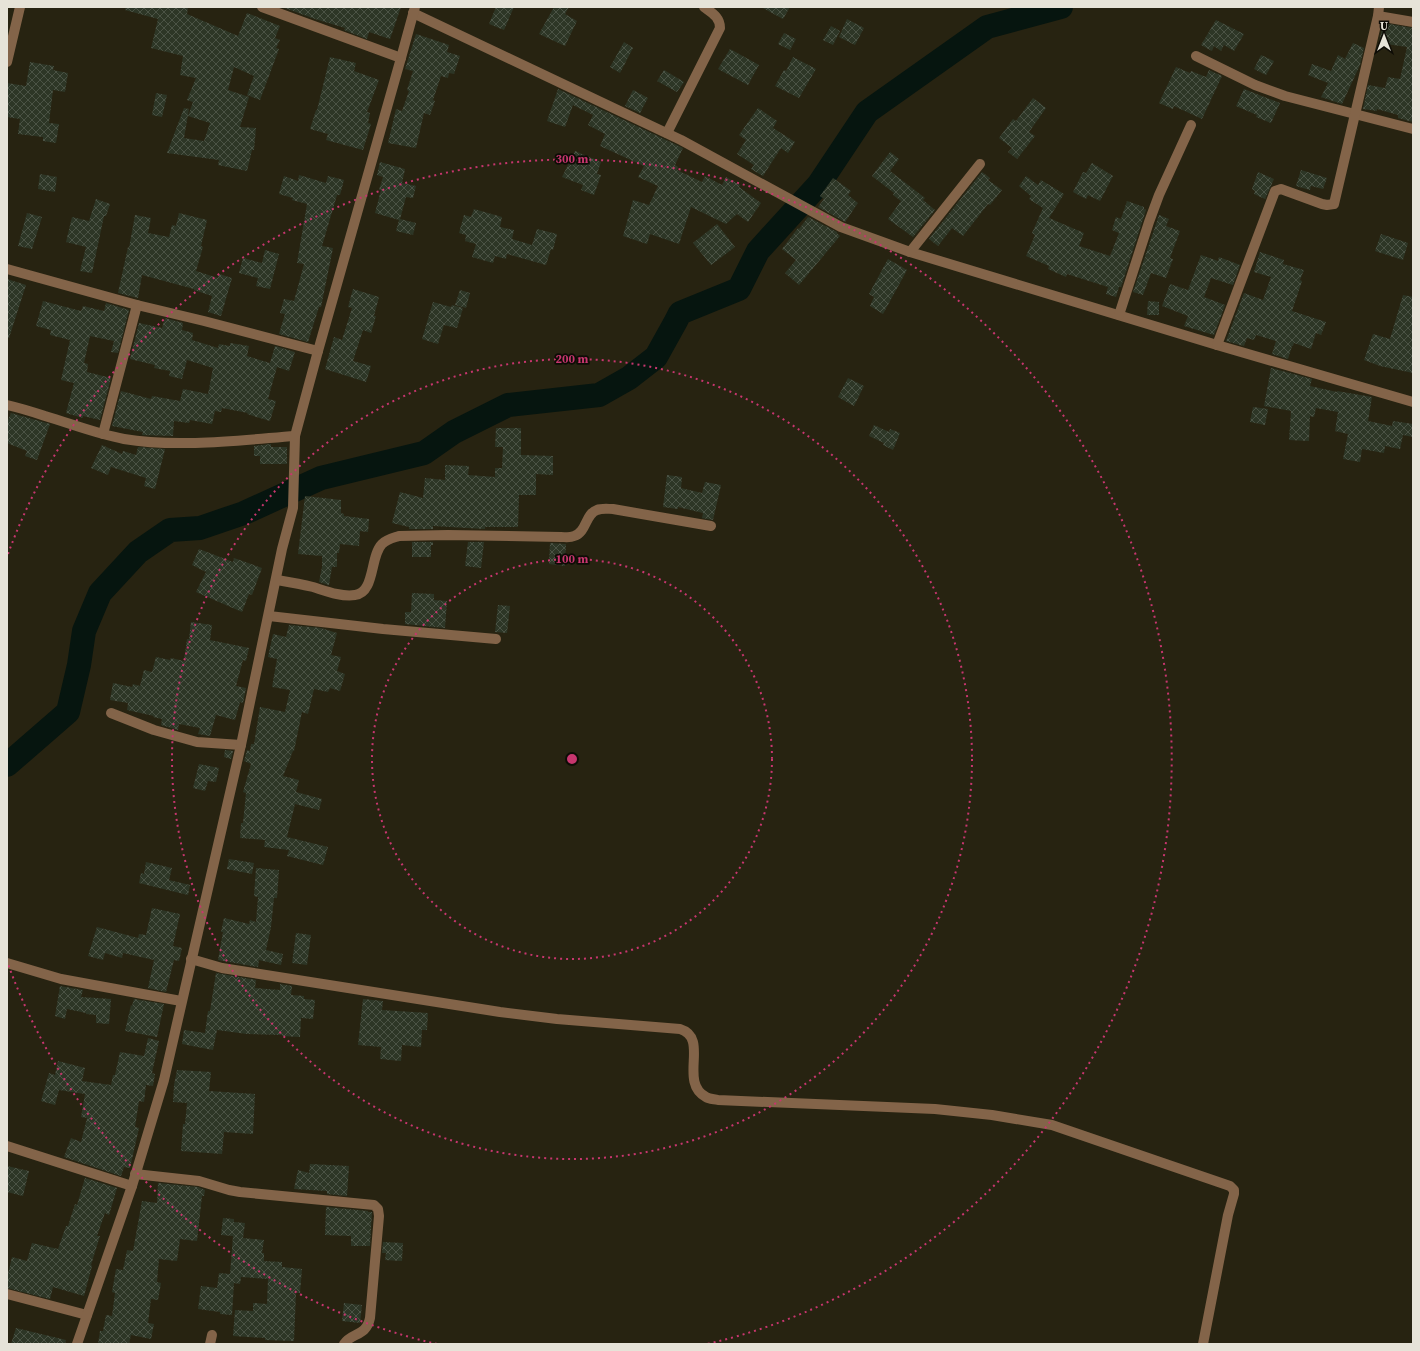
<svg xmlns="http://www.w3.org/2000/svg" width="1420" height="1351" viewBox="0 0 1420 1351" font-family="'Source Serif 4',serif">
  <defs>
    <pattern id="building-cross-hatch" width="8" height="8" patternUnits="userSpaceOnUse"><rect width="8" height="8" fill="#2d3626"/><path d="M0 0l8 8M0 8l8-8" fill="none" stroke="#4b5345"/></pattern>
  </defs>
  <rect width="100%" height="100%" fill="#272311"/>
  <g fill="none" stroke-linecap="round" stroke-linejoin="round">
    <polyline stroke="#06150f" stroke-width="24" points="7,765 68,712 79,665 84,631 100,593 138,552 170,530 200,528 244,513 321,478 424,453 454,432 508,405 599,395 629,378 656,357 676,321 680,313 739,289 758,251 819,184 867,112 987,27 1061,7"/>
  </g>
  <g fill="url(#building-cross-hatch)">
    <polygon points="126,7 188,7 187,14 238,36 247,13 280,26 275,38 280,40 276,48 279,49 260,100 247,95 254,76 234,67 228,90 249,97 240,127 256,128 254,150 252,150 247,171 218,165 219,160 167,153 184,108 189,109 184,138 204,141 210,123 188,116 193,102 187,100 196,78 180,75 183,56 151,48 158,19 125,10"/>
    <polygon points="282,7 401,7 390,39 369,32 367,39 344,30 345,28 315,19"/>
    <polygon points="496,7 514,7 504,30 489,24"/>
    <polygon points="554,7 569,7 565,14 577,21 565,46 539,34"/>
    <polygon points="761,7 790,7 783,19"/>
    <polygon points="847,19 864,28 855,45 839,37"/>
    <polygon points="1216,20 1244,34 1234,51 1224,45 1221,51 1214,46 1212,51 1201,45"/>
    <polygon points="1383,23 1413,28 1413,122 1398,118 1398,115 1377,109 1377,111 1363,109 1368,85 1385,88 1388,77 1400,79 1407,47 1379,43"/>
    <polygon points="831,26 840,31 833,45 823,40"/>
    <polygon points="784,33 796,39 790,50 778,44"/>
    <polygon points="416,34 449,45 447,52 460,56 454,74 449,73 448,78 441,76 433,100 435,101 430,115 424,113 416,148 388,143 396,109 402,111 409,91 407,90 413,71 405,69"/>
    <polygon points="624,42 633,48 620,73 610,67"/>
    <polygon points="1353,43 1364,48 1360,65 1342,104 1321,97 1328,83 1308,75 1312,64 1331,71 1338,55 1345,59"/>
    <polygon points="730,49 759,65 748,85 718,69"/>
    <polygon points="1261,55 1274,61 1266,75 1254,69"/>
    <polygon points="330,57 356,63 354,71 379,80 367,112 370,113 368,123 371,124 363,150 326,140 328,134 310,129 316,110 317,110"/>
    <polygon points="793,57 816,69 799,98 775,86 784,70 786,71"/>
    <polygon points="30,62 54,66 53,70 68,73 65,92 53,90 49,123 59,124 56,143 43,141 43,137 18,134 20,119 7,117 7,83 26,86"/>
    <polygon points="1176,67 1190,73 1191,71 1206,77 1209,70 1222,76 1202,119 1174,106 1173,109 1159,103"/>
    <polygon points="664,70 684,82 677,92 657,81"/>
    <polygon points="558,89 683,148 675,165 678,167 677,170 702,182 705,176 722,185 726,177 740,185 739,187 761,203 748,222 737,214 726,224 691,207 679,244 650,234 647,244 623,236 633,200 649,205 658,186 638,177 644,166 600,146 605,134 588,125 593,115 573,105 565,127 547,121"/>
    <polygon points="1244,89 1280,103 1271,123 1256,117 1257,115 1236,106"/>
    <polygon points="633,90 648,98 640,113 625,106"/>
    <polygon points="156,93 167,95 162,117 152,115"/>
    <polygon points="1033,98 1046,108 1029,132 1035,136 1017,159 1008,152 1012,148 999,138 1013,119 1016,121"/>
    <polygon points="758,108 777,121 773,128 795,142 788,153 781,148 763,176 751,169 754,165 737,154 746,140 739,135"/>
    <polygon points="575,151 601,162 597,174 601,175 594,195 581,190 583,185 562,177"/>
    <polygon points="890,152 899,159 890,171 925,198 923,200 935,210 913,237 888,219 901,201 893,195 894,193 872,176"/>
    <polygon points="380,162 405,169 402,183 416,186 413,198 406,197 400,219 416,223 413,235 396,231 399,220 375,213 381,190 379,190 383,177 377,175"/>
    <polygon points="1092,163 1113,176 1100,201 1088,195 1086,199 1073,192 1083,172 1086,173"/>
    <polygon points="1301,170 1327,178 1323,189 1311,186 1310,190 1296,186"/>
    <polygon points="982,172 990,178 988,180 1002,190 990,205 988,204 963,236 952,228 938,246 929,239"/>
    <polygon points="1258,172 1274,179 1265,199 1254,194 1255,191 1252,189"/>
    <polygon points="40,174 57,177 55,192 38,189"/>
    <polygon points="299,175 326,183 328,176 344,180 340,195 337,195 322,246 333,248 321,307 319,307 308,342 279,334 285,314 280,313 284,299 294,301 304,264 297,263 307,204 292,200 293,198 279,194 284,176 298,181"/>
    <polygon points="1026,176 1038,185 1041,180 1064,194 1049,218 1084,233 1079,246 1110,256 1119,233 1112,230 1116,217 1121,219 1127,201 1144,207 1144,209 1146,210 1121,287 1119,287 1116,297 1106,294 1108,287 1067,274 1066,277 1048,269 1049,266 1026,256 1035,235 1032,233 1043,208 1029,199 1031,196 1019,186"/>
    <polygon points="833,178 851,191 848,195 858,203 845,222 818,207 824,199 820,196"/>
    <polygon points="96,199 110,204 106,216 104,216 92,273 80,271 86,247 66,242 72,217 89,221"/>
    <polygon points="474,209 502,217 500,227 514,230 512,239 532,245 537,229 557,234 553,250 551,249 546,265 507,254 506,259 495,256 493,263 472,257 476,244 465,241 466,235 459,233 464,215 471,217"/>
    <polygon points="27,213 42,217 32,249 18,246"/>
    <polygon points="179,213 207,220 201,246 203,247 196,271 218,278 219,274 232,278 221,316 208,312 212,296 194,290 194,289 142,275 138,298 118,293 128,247 129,248 135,215 151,218 148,233 169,237 172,225 176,226"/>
    <polygon points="1159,215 1169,219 1166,226 1180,231 1170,258 1173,259 1166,278 1151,273 1143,295 1133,292"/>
    <polygon points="808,217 837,232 837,233 840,236 799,285 785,273 796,260 782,249 798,228 799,229"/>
    <polygon points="717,224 735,247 711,265 693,243"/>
    <polygon points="1381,234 1408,243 1403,260 1375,251"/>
    <polygon points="265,250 279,254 270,289 256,286 258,278 239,273 243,258 262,263"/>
    <polygon points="1260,252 1284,260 1283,264 1304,270 1300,280 1302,281 1292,311 1326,322 1321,335 1316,333 1311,349 1294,343 1293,346 1292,346 1288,359 1272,354 1276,341 1256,335 1254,340 1247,338 1244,346 1226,341 1244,293 1263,300 1271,277 1254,272"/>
    <polygon points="1201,255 1218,261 1219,257 1240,265 1233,285 1211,278 1204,297 1225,305 1214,335 1184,326 1188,316 1162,306 1170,284 1188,290"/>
    <polygon points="888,259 907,270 883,314 870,306 874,297 869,294"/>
    <polygon points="7,279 26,285 9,338 7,338"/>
    <polygon points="353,289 379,297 374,316 376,316 371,333 363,330 353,361 371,366 366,382 325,369 334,337 342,340 352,308 348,307"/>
    <polygon points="460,290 470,293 466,308 455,305"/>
    <polygon points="1403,295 1413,297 1413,373 1380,366 1364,360 1373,334 1390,339"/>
    <polygon points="43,301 81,311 83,306 104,311 106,303 129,310 118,353 111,352 114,341 90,336 84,363 88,364 87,372 111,378 100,420 83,416 83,418 66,413 74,383 61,380 70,340 50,335 51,330 36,326"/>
    <polygon points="1148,301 1159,302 1159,315 1147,315"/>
    <polygon points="433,302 451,307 452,305 463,308 457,328 444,325 438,344 422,339"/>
    <polygon points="165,318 183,323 182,330 193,333 192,340 218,348 219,344 230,346 230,343 249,346 247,356 270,363 275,346 295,352 289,371 277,367 268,399 276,401 270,421 247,414 248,413 222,408 221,412 215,411 212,424 190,420 189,423 174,421 173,436 142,435 143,432 112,426 121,391 151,399 152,396 180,401 183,389 208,394 213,368 187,360 182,379 169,376 170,371 154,368 155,365 130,359 139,323 162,328"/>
    <polygon points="1271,368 1312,379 1310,386 1337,392 1337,391 1372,397 1368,421 1392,426 1393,421 1413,424 1413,437 1403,435 1400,449 1385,446 1384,453 1362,449 1360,462 1343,459 1348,434 1335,431 1338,412 1316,408 1314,417 1310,416 1309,441 1289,440 1291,411 1264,406"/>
    <polygon points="848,378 864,386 854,406 838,397"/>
    <polygon points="1253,407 1268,409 1265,425 1250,422"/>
    <polygon points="11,413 50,424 37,460 25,456 27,451 7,443 7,422"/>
    <polygon points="874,425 889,432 890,429 900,433 893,450 883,445 884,443 869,436"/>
    <polygon points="496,428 521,428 521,455 553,456 553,475 536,474 536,495 519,495 518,527 485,527 485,529 433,526 433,529 409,529 409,527 392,523 400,492 423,498 425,478 445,480 445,465 469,466 468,475 495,477 495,468 502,468 503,447 495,447"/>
    <polygon points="271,444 271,447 287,447 287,464 260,464 260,456 254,456 254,446"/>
    <polygon points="102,445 122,454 123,451 136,455 138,447 165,449 155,489 144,486 146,478 111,467 108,475 91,468"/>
    <polygon points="667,475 682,477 681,488 702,493 705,482 721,485 713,520 702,518 703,513 678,507 678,509 663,507"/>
    <polygon points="305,496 341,500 341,513 344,514 344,516 369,519 368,532 360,531 359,546 340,544 339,553 337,553 337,567 332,567 329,585 319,582 322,567 322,556 298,554"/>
    <polygon points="412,542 433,542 433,545 431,545 431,557 412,557"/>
    <polygon points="468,542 484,542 481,568 465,566"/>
    <polygon points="550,543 566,544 565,566 549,564"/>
    <polygon points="199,549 233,562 234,558 262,568 252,595 249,594 242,612 196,592 206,572 192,565"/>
    <polygon points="412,593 434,594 434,600 447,601 445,628 405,624 405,612 411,612"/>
    <polygon points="498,605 510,606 507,633 495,632"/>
    <polygon points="191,622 212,625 210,640 249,648 246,661 243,660 236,686 246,688 243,703 240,702 235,720 216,715 210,736 198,734 200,728 179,724 178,730 161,725 162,719 153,717 154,716 127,710 128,703 110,700 113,683 132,687 133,684 140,686 144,670 152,672 156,657 170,660 171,658 184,661 187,639 189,639"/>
    <polygon points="289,625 321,628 337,633 331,655 341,657 337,671 345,674 340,691 330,688 328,692 314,689 308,714 302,712 294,751 293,751 283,776 299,780 296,792 322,799 319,810 295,804 287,837 328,847 323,865 287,856 289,850 264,847 265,840 240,838 241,823 243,823 246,793 243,792 251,764 244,761 247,750 250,751 251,744 254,744 260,707 285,712 290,690 272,687 277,659 268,657 273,634 286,637"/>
    <polygon points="225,750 233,751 231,759 224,757"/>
    <polygon points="199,764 219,768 216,782 208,781 205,791 193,788"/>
    <polygon points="229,859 254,863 252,874 227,869"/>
    <polygon points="146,862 172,868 169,880 190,885 188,895 139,883 141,873 144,874"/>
    <polygon points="256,868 279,870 277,898 274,898 271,927 266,950 283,954 281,965 259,960 258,967 218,960 223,932 221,932 224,918 249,924 250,920 256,922 258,897 254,896"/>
    <polygon points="152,908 180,914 173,946 182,948 179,961 174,960 166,992 148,988 154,960 123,953 122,958 105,953 103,960 88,956 97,927 138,938 139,934 146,935"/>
    <polygon points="296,933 311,935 307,965 292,963"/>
    <polygon points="216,973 256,980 255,988 280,990 280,984 292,986 291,995 304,996 304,999 315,1000 313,1019 301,1018 300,1037 282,1036 282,1035 247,1034 217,1030 213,1050 182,1044 184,1030 205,1033 208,1011 210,1011"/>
    <polygon points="60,986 83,990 81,997 111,999 109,1024 96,1023 96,1015 86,1014 86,1013 67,1009 65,1019 55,1016"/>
    <polygon points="134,999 164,1004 157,1037 125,1031 131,1005 132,1006"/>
    <polygon points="363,999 383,1001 382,1010 428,1013 427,1030 422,1030 421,1047 402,1045 401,1061 380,1059 381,1047 358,1045"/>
    <polygon points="148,1038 159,1041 152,1073 155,1074 153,1086 146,1085 144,1102 139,1101 135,1127 139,1128 130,1168 124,1167 121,1176 64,1157 71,1138 81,1142 87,1118 81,1117 85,1094 59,1090 55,1105 41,1101 49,1073 55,1075 58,1061 85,1068 82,1081 111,1085 113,1075 115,1075 120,1052 144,1056"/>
    <polygon points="177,1070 211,1072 209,1091 255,1094 253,1134 224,1132 222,1154 181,1151 183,1124 185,1124 187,1103 173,1102 174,1085"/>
    <polygon points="310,1164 349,1166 347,1196 327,1194 327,1191 294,1189 298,1170 309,1173"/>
    <polygon points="7,1166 29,1171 23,1196 7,1192"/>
    <polygon points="85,1178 117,1188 109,1215 105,1213 97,1236 100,1236 91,1265 92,1266 84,1296 53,1287 50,1299 7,1288 7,1278 12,1257 27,1261 32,1243 58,1249 66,1226 68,1226 75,1204 77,1205"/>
    <polygon points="158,1183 198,1187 205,1190 204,1196 202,1196 197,1241 180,1239 177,1261 159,1259 157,1282 161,1283 158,1300 151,1299 148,1323 154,1324 151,1339 131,1335 129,1344 98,1344 100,1331 103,1331 106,1315 112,1316 115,1293 112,1292 116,1269 123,1270 127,1250 133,1251 142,1201 157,1203"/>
    <polygon points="326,1207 368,1211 368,1212 372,1212 370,1246 351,1246 351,1236 325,1235"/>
    <polygon points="223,1218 234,1219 234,1222 245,1223 243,1238 264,1240 262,1253 264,1253 264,1261 282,1262 282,1267 302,1269 300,1293 296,1293 294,1341 265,1340 265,1338 233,1336 235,1310 253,1311 253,1303 267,1304 268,1279 241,1277 240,1284 234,1283 232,1315 220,1314 220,1312 198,1309 201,1286 217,1288 219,1273 230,1274 233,1236 221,1235"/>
    <polygon points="383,1242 403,1243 402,1261 385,1260 386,1253 382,1253"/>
    <polygon points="344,1303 362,1305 360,1323 342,1321"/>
    <polygon points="16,1328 66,1340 65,1344 11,1344"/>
  </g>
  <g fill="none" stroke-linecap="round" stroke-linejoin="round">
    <g stroke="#836449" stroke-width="10">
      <polyline points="262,7 401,58"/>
      <polyline points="413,13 681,140 841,227 910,252 1217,345 1413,402"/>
      <polyline points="1378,16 1413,22"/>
      <polyline points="1196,56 1255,85 1285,96 1413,129"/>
      <polyline points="7,62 20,7"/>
      <path d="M 667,133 L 720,28 C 720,17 712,13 704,7"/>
      <polyline points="910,252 980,164"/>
      <polyline points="7,269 137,305 204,321 318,351"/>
      <polyline points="1119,315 1149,222 1159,195 1191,125"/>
      <polyline points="1217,345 1275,191 1281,189 1322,204 1327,205 1334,204 1378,16 1379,7"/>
      <path d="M 7,405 C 20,408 33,412 45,416 C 72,424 97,434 124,439 C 177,448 242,440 295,436"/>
      <polyline points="103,434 137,305"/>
      <path d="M 277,580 C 289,582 301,584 313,587 C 326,591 341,597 355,595 C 375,593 370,556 382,544 C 387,539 393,538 399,536 L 448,535 L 561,537 C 565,537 570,538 574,536 C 587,532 585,514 597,510 C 602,508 608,509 613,509 L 711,526"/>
      <polyline points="269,616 383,629 496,639"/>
      <polyline points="111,713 154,730 197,742 241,745"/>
      <path d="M 191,959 L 222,968 L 500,1012 L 557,1019 L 680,1029 C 710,1038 678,1082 706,1097 C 709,1099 714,1099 718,1100 L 935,1109 L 992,1115 L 1052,1125 L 1230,1186 L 1234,1190 L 1234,1194 L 1228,1215 L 1203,1344"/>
      <polyline points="7,963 61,979 181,1001"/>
      <polyline points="7,1146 132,1186"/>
      <path d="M 135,1174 L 199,1181 L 229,1190 L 240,1192 L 374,1205 L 378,1209 L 379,1216 L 370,1318 C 366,1337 352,1332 344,1344"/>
      <polyline points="7,1294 87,1315"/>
      <polyline points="77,1344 132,1186 164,1080 241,745 282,549 293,508 295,436 318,351 401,58 415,7"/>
      <polyline points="210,1344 212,1335"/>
    </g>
  </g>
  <g fill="none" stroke="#c7366e" stroke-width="2" stroke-dasharray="2 4">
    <circle cx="572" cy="759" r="200"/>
    <circle cx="572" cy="759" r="400"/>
    <path d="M437 1344A600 600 0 0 1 8 964M8 554A600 600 0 1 1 707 1344"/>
  </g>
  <circle cx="572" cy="759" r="6" fill="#c7366e" stroke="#0e0c06" stroke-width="2"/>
  <g font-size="12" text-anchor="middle" font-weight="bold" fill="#c7366e" stroke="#0e0c06" stroke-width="3.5" stroke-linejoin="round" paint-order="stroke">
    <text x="572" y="163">300 m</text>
    <text x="572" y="363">200 m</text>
    <text x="572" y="563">100 m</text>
  </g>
  <rect width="1420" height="1351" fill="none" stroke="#e6e3d8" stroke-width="16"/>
  <g transform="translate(1384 36)" stroke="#0e0c06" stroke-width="3" paint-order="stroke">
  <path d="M0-3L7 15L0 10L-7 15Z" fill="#e6e3d8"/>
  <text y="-6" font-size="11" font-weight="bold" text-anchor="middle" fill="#e6e3d8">U</text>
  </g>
</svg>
